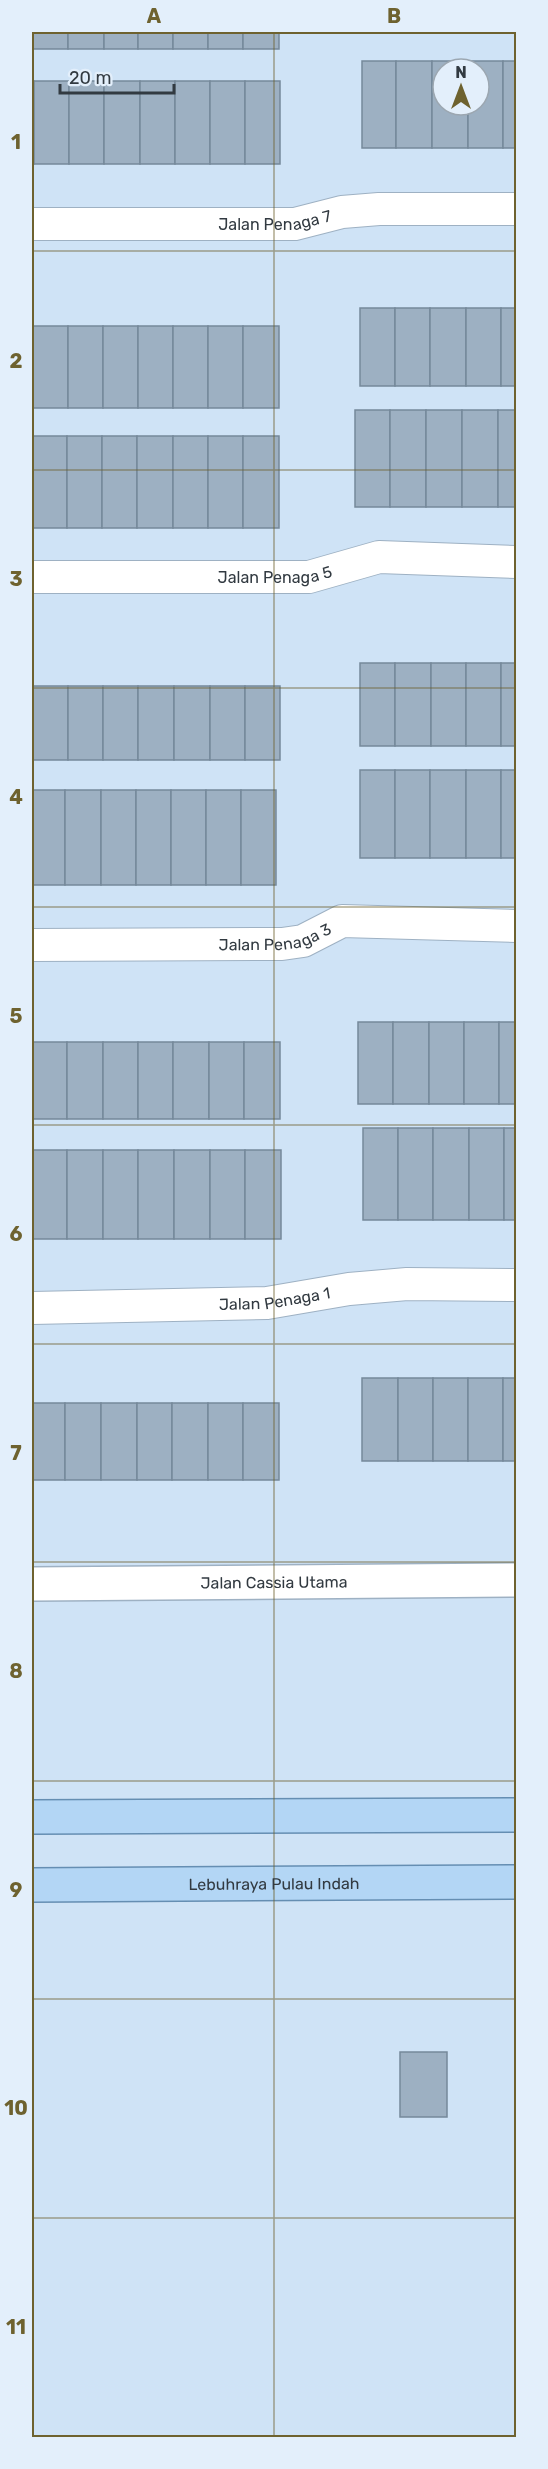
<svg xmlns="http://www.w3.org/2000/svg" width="548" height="2469" viewBox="0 0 548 2469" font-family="Rubik,sans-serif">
  <rect width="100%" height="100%" fill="#cfe3f6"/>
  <g fill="#9db0c2" stroke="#76899a" stroke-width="1.5">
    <rect x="33" y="32" width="35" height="17"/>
    <rect x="68" y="32" width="36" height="17"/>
    <rect x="104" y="32" width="34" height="17"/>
    <rect x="138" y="32" width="35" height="17"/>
    <rect x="173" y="32" width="35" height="17"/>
    <rect x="208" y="32" width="35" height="17"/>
    <rect x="243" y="32" width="36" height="17"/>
    <rect x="362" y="61" width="34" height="87"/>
    <rect x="396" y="61" width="36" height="87"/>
    <polygon points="432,61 468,61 468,69 443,69 443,105 468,105 468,148 432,148"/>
    <polygon points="468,61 503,61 503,148 468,148 468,105 479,105 479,69 468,69"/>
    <rect x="503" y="61" width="13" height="87"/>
    <rect x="32" y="81" width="2" height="83"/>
    <rect x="34" y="81" width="35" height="83"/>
    <rect x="69" y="81" width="35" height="83"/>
    <rect x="104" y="81" width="36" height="83"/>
    <rect x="140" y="81" width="35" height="83"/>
    <rect x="175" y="81" width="35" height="83"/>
    <rect x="210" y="81" width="35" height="83"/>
    <rect x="245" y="81" width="35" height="83"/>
    <rect x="360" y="308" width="35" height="78"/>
    <rect x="395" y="308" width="35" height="78"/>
    <rect x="430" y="308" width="36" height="78"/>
    <rect x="466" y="308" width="35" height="78"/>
    <rect x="501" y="308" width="15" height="78"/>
    <rect x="32" y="326" width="36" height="82"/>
    <rect x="68" y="326" width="35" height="82"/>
    <rect x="103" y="326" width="35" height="82"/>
    <rect x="138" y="326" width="35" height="82"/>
    <rect x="173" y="326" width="35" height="82"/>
    <rect x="208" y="326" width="35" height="82"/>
    <rect x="243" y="326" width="36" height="82"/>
    <rect x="355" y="410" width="35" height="97"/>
    <rect x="390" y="410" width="36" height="97"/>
    <rect x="426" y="410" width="36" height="97"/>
    <rect x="462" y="410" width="36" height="97"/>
    <rect x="498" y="410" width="18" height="97"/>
    <rect x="32" y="436" width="35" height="92"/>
    <rect x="67" y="436" width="35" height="92"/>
    <rect x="102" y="436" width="35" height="92"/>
    <rect x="137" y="436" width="36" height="92"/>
    <rect x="173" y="436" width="35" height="92"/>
    <rect x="208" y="436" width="35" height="92"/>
    <rect x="243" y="436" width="36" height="92"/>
    <rect x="360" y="663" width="35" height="83"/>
    <rect x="395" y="663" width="36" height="83"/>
    <rect x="431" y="663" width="35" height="83"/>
    <rect x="466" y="663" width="35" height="83"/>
    <rect x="501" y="663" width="15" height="83"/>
    <rect x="32" y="686" width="36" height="74"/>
    <rect x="68" y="686" width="35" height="74"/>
    <rect x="103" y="686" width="35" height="74"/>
    <rect x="138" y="686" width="36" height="74"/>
    <rect x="174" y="686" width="36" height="74"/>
    <rect x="210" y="686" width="35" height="74"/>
    <rect x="245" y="686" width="35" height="74"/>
    <rect x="360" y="770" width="35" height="88"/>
    <rect x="395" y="770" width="35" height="88"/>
    <rect x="430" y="770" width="36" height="88"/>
    <rect x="466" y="770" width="35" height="88"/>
    <rect x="501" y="770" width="15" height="88"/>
    <rect x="32" y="790" width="33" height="95"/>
    <rect x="65" y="790" width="36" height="95"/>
    <rect x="101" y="790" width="35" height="95"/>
    <rect x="136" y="790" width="35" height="95"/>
    <rect x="171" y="790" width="35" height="95"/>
    <rect x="206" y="790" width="35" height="95"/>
    <rect x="241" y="790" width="35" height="95"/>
    <rect x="358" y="1022" width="35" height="82"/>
    <rect x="393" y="1022" width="36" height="82"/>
    <rect x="429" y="1022" width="35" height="82"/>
    <rect x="464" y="1022" width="35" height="82"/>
    <rect x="499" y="1022" width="17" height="82"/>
    <rect x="32" y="1042" width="35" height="77"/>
    <rect x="67" y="1042" width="36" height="77"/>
    <rect x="103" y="1042" width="35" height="77"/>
    <rect x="138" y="1042" width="35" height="77"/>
    <rect x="173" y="1042" width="36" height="77"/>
    <rect x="209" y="1042" width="35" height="77"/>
    <rect x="244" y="1042" width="36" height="77"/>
    <rect x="363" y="1128" width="35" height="92"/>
    <rect x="398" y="1128" width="35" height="92"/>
    <rect x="433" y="1128" width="36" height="92"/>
    <rect x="469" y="1128" width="35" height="92"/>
    <rect x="504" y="1128" width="12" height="92"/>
    <rect x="32" y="1150" width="35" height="89"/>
    <rect x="67" y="1150" width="36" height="89"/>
    <rect x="103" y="1150" width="35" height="89"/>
    <rect x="138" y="1150" width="36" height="89"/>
    <rect x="174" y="1150" width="36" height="89"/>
    <rect x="210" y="1150" width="35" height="89"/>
    <rect x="245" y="1150" width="36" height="89"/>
    <rect x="362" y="1378" width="36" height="83"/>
    <rect x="398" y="1378" width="35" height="83"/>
    <rect x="433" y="1378" width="35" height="83"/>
    <rect x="468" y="1378" width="35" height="83"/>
    <rect x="503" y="1378" width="13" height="83"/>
    <rect x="32" y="1403" width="33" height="77"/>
    <rect x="65" y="1403" width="36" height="77"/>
    <rect x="101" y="1403" width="36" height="77"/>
    <rect x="137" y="1403" width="35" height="77"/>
    <rect x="172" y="1403" width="36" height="77"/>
    <rect x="208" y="1403" width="35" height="77"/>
    <rect x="243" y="1403" width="36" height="77"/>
    <rect x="400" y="2052" width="47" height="65"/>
  </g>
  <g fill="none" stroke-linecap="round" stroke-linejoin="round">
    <g stroke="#9eb1c3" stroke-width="34">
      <g id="street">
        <path id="s1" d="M 32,224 L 295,224 L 342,212 L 379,209 L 516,209"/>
        <path id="s2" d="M 32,577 L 309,577 L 379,557 L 516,562"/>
        <path id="s3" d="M 32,945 L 282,944 L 303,941 L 342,921 L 516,926"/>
        <path id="s4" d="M 32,1308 L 267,1303 L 349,1289 L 407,1284 L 516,1285"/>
      </g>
    </g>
    <g stroke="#9eb1c3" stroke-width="36">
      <g id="secondary">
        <path id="s5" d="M 32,1584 L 516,1580"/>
      </g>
    </g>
    <g stroke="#658eb2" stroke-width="36">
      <g id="primary">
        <polyline points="32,1817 516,1815"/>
        <path id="s6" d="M 32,1885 L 516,1882"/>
      </g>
    </g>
    <use href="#street" stroke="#fff" stroke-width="32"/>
    <use href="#secondary" stroke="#fff" stroke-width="33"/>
    <use href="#primary" stroke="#b3d6f5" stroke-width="33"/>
  </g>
  <path fill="none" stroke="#6e622f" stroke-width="1.5" stroke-opacity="0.55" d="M 274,32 L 274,2438M 32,251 L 516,251M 32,470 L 516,470M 32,688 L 516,688M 32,907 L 516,907M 32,1125 L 516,1125M 32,1344 L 516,1344M 32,1562 L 516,1562M 32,1781 L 516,1781M 32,1999 L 516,1999M 32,2218 L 516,2218"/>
  <g text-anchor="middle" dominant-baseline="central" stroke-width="6" stroke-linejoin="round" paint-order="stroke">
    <g font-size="16" fill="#323a41" stroke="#e3effb">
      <text stroke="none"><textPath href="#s1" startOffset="243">Jalan Penaga 7</textPath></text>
      <text stroke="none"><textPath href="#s2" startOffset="243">Jalan Penaga 5</textPath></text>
      <text stroke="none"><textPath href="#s3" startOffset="244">Jalan Penaga 3</textPath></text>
      <text stroke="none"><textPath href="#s4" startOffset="243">Jalan Penaga 1</textPath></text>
      <text stroke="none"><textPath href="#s5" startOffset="242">Jalan Cassia Utama</textPath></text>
      <text stroke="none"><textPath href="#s6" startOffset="242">Lebuhraya Pulau Indah</textPath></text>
    </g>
  </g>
  <rect width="548" height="2469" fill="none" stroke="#e3effb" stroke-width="66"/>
  <g transform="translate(461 87)"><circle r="28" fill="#e3effb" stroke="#9ca7b1" stroke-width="1.5"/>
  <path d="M0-4.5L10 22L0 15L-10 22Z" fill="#6e622f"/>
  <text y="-9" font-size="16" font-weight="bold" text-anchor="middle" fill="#323a41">N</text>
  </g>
  <path d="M60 84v9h114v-9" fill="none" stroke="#323a41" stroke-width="3"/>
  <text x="69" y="84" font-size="18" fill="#323a41" stroke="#e3effb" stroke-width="4.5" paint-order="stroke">20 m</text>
  <rect x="33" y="33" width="482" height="2403" fill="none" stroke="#6e622f" stroke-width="2"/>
  <g font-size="20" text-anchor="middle" font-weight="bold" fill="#6e622f">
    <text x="154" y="23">A</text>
    <text x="394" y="23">B</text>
    <text x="16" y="149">1</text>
    <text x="16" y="368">2</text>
    <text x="16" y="586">3</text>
    <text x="16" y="804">4</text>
    <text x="16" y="1023">5</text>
    <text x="16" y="1241">6</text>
    <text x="16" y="1460">7</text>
    <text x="16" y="1678">8</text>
    <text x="16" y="1897">9</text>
    <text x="16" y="2115">10</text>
    <text x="16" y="2334">11</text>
  </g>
</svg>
